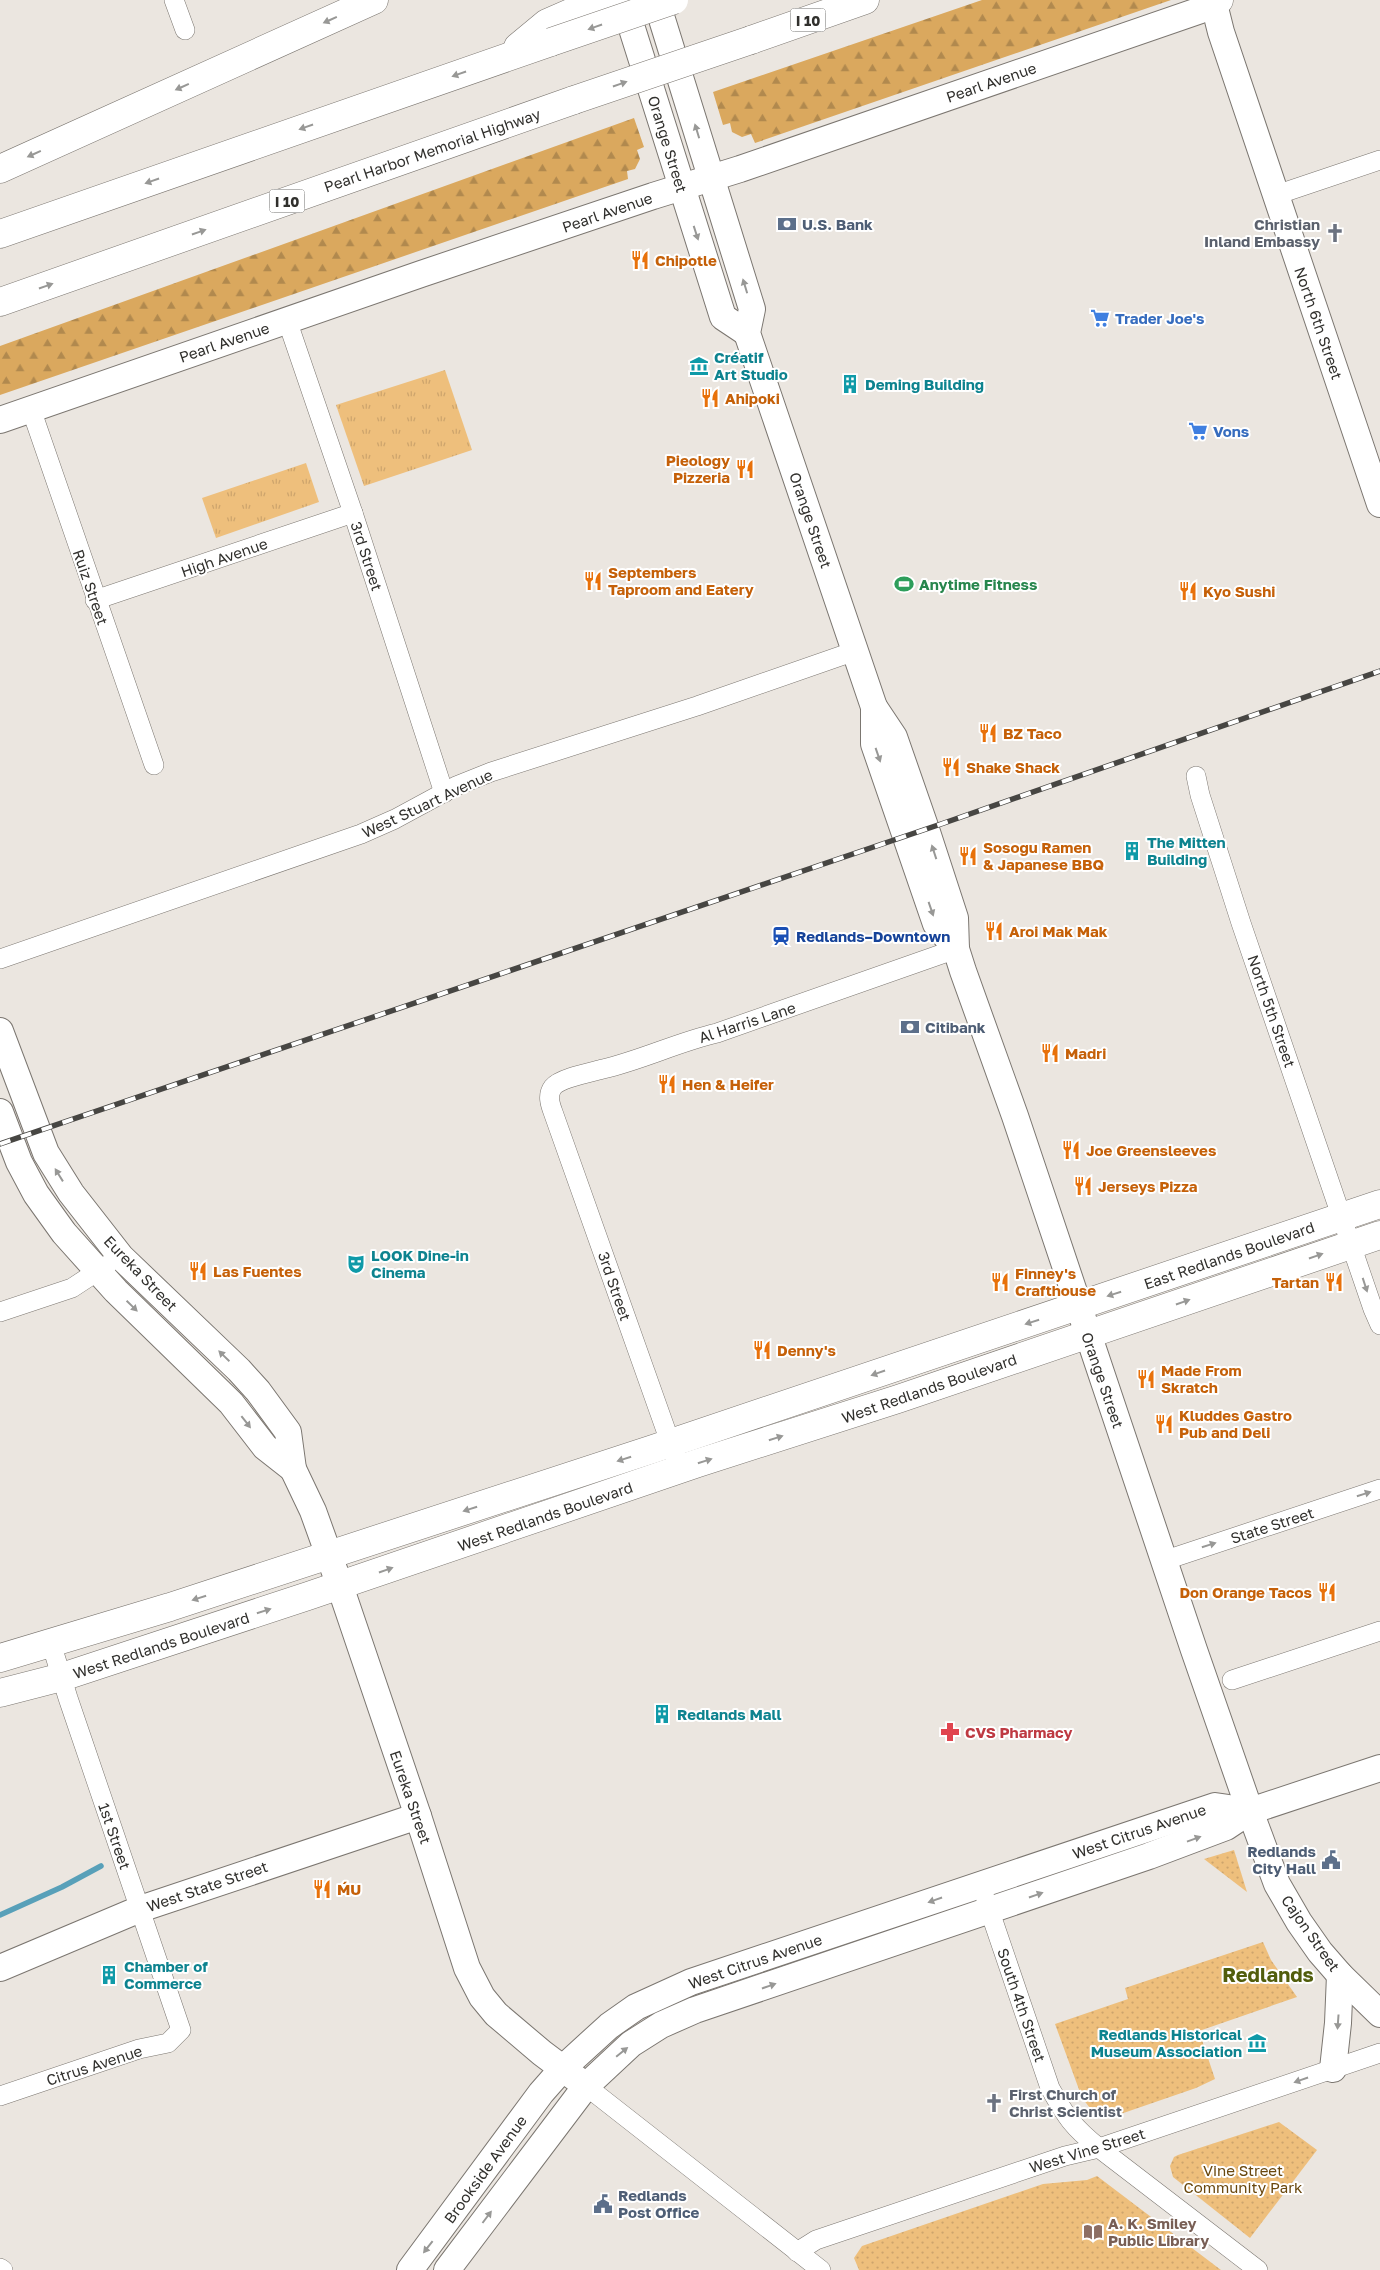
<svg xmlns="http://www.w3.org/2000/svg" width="1380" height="2270" viewBox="0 0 1380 2270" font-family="'Golos Text',sans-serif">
  <defs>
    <pattern id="grass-tufts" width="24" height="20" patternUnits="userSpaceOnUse" patternTransform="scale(1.25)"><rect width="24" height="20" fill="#eebf7c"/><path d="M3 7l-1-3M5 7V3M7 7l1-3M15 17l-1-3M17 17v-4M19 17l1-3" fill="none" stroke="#cda46c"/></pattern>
    <pattern id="forest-firs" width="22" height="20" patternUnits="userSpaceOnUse" patternTransform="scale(1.25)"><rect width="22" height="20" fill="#daa85e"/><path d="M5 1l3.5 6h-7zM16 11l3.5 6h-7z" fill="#b1894e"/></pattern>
    <pattern id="park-dots" width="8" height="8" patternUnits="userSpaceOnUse" patternTransform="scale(1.25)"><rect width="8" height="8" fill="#eebf7c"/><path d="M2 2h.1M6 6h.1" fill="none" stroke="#cda46c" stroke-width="1.8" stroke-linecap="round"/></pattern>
  </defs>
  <rect width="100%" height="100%" fill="#ebe6e0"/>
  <g fill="url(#grass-tufts)">
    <polygon points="445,370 472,450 364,486 336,405"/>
    <polygon points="306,463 319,502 216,538 202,498"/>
  </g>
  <g fill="url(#forest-firs)">
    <polygon points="982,0 1171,0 755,143 751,134 742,137 732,132 730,123 723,125 713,92"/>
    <polygon points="634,118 644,147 637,150 640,159 635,169 627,171 628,179 0,395 0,346"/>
  </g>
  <g fill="url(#park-dots)">
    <polygon points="1234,1850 1247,1892 1204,1859"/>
    <path d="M 1263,1942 L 1271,1960 L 1297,1997 L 1199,2031 L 1215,2079 L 1196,2088 L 1106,2119 C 1095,2116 1086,2104 1081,2095 L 1055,2024 L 1128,1999 L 1125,1988 Z"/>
    <polygon points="1279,2122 1317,2150 1250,2238 1173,2177 1170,2166 1174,2157 1178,2155"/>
    <polygon points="1097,2176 1221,2270 859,2270 854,2258 862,2246 1043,2184 1087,2180"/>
  </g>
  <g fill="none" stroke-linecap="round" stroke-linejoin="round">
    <polyline stroke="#58a0b9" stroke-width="5.5" points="0,1915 62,1887 101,1866"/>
    <g stroke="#7b7670" stroke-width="20">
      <g id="street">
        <polyline points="174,0 185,30"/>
        <polyline points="1276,195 1380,160"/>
        <polyline points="287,320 353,513 444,793"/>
        <polyline points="31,409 154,765"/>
        <polyline points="95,600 353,513"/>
        <polyline points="1196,776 1200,795 1241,923 1373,1309 1380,1325"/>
        <polyline points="0,959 361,834 395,819 456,786 491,772 697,706 855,651"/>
        <polyline points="0,1312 72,1288 107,1265"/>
        <path d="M 680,1470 L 553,1112 C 550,1104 547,1095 553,1087 C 560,1078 592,1072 603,1069 C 642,1060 678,1042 717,1033 L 956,949"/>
        <polyline points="1163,1561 1380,1489"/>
        <polyline points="1232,1680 1380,1631"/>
        <path d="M 986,1900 L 1050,2088 C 1066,2117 1073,2127 1099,2148 L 1258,2270"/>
        <polyline points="586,2086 821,2270"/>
        <polyline points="0,2096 139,2049 168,2043 181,2030 68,1698 51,1643"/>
        <polyline points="797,2252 816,2240 1065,2156 1099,2148 1380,2053"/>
        <polyline points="0,2268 3,2270"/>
      </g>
    </g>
    <g stroke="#7b7670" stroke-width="28">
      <g id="secondary">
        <polyline points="623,0 723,317 747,333"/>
        <polyline points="656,0 752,309 747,333 874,707 894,737 926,829 955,918 956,949 963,971 1015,1116 1194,1650 1250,1811 1277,1884 1299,1922 1320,1952 1340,1975 1380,2014"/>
        <polyline points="1213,0 1221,32 1380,504"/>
        <polyline points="0,420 421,274 653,196 740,169 1198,11 1214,3"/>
        <polyline points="874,707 874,744 936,924 956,949"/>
        <polyline points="0,1031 46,1153 71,1193 121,1257 239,1370 258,1391 288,1432 293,1469 313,1511 340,1586 418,1816 467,1968 482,1997 496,2014 542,2053 586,2086"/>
        <polyline points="0,1112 19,1162 36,1194 64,1233 116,1291 231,1403 265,1447 293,1469"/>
        <polyline points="0,1968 140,1909 418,1816"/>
        <polyline points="1333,2069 1338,2023 1340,1975"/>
        <polyline points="410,2270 541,2093 563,2068 609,2026 636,2007 691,1982 1215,1806 1250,1811"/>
        <polyline points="447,2270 586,2086 631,2044 661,2025 695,2010 1149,1856 1226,1827 1250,1811 1380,1768"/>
      </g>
    </g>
    <g stroke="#7b7670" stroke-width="29">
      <g id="primary">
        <polyline points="0,1658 170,1607 653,1449 1380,1204"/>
        <polyline points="0,1693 62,1677 308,1596 698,1463 898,1399 1380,1235"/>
      </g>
    </g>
    <g stroke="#7b7670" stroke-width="29">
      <g id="highway">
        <polyline points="1214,3 1219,0"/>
        <polyline points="751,40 865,0"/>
        <polyline points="518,47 547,23 600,0"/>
        <polyline points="0,169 374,0"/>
        <polyline points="0,234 551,42"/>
        <polyline points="0,302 574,100"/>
      </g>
    </g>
    <use href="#street" stroke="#fff" stroke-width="19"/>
    <use href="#secondary" stroke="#fff" stroke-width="26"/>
    <use href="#primary" stroke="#fff" stroke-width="28"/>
    <use href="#highway" stroke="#fff" stroke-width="28"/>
    <g stroke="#474643" stroke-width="5.5">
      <polyline id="rail" points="0,1144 944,823 1380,671"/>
    </g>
    <use href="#rail" stroke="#fff" stroke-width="4" stroke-dasharray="11" stroke-linecap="butt"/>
    <g stroke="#7b7670" stroke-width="29" stroke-linecap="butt">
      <g id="highway-bridge">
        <polyline points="551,42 674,0"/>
        <polyline points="574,100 751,40"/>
      </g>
    </g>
    <use href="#highway-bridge" stroke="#fff" stroke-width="28"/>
  </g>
  <defs><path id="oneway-solid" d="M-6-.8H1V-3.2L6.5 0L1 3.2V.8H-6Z" transform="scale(1.25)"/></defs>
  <g fill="#989896">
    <use href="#oneway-solid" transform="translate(330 20) rotate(156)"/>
    <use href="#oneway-solid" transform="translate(595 27) rotate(161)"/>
    <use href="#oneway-solid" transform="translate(459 74) rotate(161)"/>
    <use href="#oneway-solid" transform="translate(620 84) rotate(-19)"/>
    <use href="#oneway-solid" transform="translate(182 87) rotate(156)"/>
    <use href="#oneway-solid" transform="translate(306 127) rotate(161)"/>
    <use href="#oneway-solid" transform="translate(697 131) rotate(-107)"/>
    <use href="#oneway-solid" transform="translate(34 154) rotate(156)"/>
    <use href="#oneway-solid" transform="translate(152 181) rotate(161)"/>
    <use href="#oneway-solid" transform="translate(199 232) rotate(-19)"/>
    <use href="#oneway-solid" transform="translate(696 233) rotate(72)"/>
    <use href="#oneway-solid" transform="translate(46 286) rotate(-19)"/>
    <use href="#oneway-solid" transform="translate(745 286) rotate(-107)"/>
    <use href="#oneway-solid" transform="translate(878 755) rotate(71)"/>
    <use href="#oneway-solid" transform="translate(934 852) rotate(-108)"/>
    <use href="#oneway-solid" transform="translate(931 909) rotate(71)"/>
    <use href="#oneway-solid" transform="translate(59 1175) rotate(-122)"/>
    <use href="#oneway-solid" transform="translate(1316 1256) rotate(-19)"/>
    <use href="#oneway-solid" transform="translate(1365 1285) rotate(72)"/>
    <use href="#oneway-solid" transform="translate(1114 1294) rotate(162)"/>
    <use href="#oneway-solid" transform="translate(1183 1302) rotate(-19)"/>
    <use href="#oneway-solid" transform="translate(132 1306) rotate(44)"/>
    <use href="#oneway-solid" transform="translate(1032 1322) rotate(162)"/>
    <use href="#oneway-solid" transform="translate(224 1356) rotate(-136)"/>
    <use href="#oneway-solid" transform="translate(878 1373) rotate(161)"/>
    <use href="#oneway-solid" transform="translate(246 1422) rotate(52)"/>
    <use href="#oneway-solid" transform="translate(776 1438) rotate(-18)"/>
    <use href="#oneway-solid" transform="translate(624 1459) rotate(162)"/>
    <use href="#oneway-solid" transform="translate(705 1461) rotate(-18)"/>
    <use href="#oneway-solid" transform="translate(1364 1494) rotate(-18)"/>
    <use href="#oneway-solid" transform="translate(470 1509) rotate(162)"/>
    <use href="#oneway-solid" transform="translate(1209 1545) rotate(-18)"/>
    <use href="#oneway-solid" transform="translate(386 1570) rotate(-19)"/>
    <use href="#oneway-solid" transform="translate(199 1598) rotate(162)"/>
    <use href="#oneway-solid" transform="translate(264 1611) rotate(-18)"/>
    <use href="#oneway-solid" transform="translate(1194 1839) rotate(-20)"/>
    <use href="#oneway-solid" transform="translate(1036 1895) rotate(-19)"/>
    <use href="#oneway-solid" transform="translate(935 1900) rotate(161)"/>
    <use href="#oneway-solid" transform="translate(769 1986) rotate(-19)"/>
    <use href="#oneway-solid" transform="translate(1338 2022) rotate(94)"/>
    <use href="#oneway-solid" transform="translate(622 2052) rotate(-39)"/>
    <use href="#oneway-solid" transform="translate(1301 2080) rotate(161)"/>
    <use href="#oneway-solid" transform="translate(487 2217) rotate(-53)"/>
    <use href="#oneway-solid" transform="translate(428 2247) rotate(128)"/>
  </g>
  <defs>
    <g id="bank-bare" transform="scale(1.5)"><path d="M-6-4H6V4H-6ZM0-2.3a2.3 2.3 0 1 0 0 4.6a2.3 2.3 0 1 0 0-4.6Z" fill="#5c6f8a" stroke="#fff" stroke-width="2.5" paint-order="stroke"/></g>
    <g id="church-bare" transform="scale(1.5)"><path d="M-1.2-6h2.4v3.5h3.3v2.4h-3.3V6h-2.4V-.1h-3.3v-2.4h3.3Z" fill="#6b7280" stroke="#fff" stroke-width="2.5" paint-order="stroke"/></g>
    <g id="restaurant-bare" transform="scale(1.5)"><path d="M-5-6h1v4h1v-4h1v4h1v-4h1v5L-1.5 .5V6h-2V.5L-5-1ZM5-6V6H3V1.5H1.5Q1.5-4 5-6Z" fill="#e8710a" stroke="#fff" stroke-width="2.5" paint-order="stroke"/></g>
    <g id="supermarket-bare" transform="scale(1.5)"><path d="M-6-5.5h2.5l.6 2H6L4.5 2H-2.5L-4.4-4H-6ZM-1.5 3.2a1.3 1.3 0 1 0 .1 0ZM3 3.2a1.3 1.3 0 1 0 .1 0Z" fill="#3f7fe0" stroke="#fff" stroke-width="2.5" paint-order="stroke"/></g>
    <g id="museum-bare" transform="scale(1.5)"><path d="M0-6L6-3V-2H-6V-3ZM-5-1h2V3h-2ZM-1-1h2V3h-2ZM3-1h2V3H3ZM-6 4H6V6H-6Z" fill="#0f9aa8" stroke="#fff" stroke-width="2.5" paint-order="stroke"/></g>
    <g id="building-bare" transform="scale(1.5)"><path d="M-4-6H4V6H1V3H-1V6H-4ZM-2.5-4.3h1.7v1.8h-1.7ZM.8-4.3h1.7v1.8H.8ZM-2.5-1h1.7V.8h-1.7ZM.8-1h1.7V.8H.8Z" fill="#0f9aa8" stroke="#fff" stroke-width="2.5" paint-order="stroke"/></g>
    <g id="stadium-bare" transform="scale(1.5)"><path d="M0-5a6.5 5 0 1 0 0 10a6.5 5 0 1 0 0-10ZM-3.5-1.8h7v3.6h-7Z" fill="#2e9e5b" stroke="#fff" stroke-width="2.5" paint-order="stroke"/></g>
    <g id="station-bare" transform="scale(1.5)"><path d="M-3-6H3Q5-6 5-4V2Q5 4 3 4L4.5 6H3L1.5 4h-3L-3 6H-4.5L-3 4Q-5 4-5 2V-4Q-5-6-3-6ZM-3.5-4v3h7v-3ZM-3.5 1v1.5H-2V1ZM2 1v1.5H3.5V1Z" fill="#1a4fb4" stroke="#fff" stroke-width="2.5" paint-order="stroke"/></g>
    <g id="theatre-bare" transform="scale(1.5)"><path d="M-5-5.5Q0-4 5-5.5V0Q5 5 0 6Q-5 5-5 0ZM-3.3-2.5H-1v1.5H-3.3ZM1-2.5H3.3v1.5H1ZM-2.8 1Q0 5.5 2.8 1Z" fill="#0f9aa8" stroke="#fff" stroke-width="2.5" paint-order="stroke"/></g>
    <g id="pharmacy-bare" transform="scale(1.5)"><path d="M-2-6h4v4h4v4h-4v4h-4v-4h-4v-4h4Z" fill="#e0444e" stroke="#fff" stroke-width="2.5" paint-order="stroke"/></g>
    <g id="civic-bare" transform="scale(1.5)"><path d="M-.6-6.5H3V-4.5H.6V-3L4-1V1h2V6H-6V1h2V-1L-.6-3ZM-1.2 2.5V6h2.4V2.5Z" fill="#5c6f8a" stroke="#fff" stroke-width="2.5" paint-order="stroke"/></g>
    <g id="library-bare" transform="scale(1.5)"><path d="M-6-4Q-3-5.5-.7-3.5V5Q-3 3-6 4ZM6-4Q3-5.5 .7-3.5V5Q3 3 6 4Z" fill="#8d6e63" stroke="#fff" stroke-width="2.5" paint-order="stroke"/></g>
  </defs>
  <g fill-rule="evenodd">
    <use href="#bank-bare" x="787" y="224"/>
    <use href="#church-bare" x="1335" y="233"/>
    <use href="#restaurant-bare" x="640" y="260"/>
    <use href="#supermarket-bare" x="1100" y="318"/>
    <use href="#museum-bare" x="699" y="366"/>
    <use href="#building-bare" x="850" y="384"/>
    <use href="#restaurant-bare" x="710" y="398"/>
    <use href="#supermarket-bare" x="1198" y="431"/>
    <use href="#restaurant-bare" x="745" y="469"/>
    <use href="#restaurant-bare" x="593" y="581"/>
    <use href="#stadium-bare" x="904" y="584"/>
    <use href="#restaurant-bare" x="1188" y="591"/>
    <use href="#restaurant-bare" x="988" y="733"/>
    <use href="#restaurant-bare" x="951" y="767"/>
    <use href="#building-bare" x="1132" y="851"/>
    <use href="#restaurant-bare" x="968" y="856"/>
    <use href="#restaurant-bare" x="994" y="931"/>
    <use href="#station-bare" x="781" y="936"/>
    <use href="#bank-bare" x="910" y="1027"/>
    <use href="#restaurant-bare" x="1050" y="1053"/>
    <use href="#restaurant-bare" x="667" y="1084"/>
    <use href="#restaurant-bare" x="1071" y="1150"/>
    <use href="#restaurant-bare" x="1083" y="1186"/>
    <use href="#theatre-bare" x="356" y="1264"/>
    <use href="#restaurant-bare" x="198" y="1271"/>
    <use href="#restaurant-bare" x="1000" y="1282"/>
    <use href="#restaurant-bare" x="1334" y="1282"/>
    <use href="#restaurant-bare" x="762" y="1350"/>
    <use href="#restaurant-bare" x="1146" y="1379"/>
    <use href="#restaurant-bare" x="1164" y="1424"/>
    <use href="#restaurant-bare" x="1327" y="1592"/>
    <use href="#building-bare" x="662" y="1714"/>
    <use href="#pharmacy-bare" x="950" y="1732"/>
    <use href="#civic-bare" x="1331" y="1860"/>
    <use href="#restaurant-bare" x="322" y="1889"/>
    <use href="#building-bare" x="109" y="1975"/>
    <use href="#museum-bare" x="1257" y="2043"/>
    <use href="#church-bare" x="994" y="2103"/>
    <use href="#civic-bare" x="603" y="2204"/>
    <use href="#library-bare" x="1093" y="2232"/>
  </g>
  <g text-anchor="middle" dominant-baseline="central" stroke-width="4" stroke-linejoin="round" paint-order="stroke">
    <g fill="#fff" stroke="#6f6e6c" stroke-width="1">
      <rect x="790.5" y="8.5" width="35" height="23" rx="4"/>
      <rect x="269.5" y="189.5" width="35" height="23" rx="4"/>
    </g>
    <g font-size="14" font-weight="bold" fill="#31302d">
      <text x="808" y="20">I 10</text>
      <text x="287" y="201">I 10</text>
    </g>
    <g font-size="15" fill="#31302d" stroke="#fff">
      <text transform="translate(991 82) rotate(-19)">Pearl Avenue</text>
      <text transform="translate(668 144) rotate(73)">Orange Street</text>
      <text transform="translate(432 150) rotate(-19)">Pearl Harbor Memorial Highway</text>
      <text transform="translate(607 212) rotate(-19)">Pearl Avenue</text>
      <text transform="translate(1319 323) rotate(71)">North 6th Street</text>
      <text transform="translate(224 342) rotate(-19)">Pearl Avenue</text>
      <text transform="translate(811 520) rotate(71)">Orange Street</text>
      <text transform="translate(367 556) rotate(72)">3rd Street</text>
      <text transform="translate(224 557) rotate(-19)">High Avenue</text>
      <text transform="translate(91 587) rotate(71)">Ruiz Street</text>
      <text transform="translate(427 803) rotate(-25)">West Stuart Avenue</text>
      <text transform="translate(1272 1011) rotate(71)">North 5th Street</text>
      <text transform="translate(747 1022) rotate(-18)">Al Harris Lane</text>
      <text transform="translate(1229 1255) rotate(-19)">East Redlands Boulevard</text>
      <text transform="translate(141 1273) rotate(46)">Eureka Street</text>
      <text transform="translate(615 1286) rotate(71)">3rd Street</text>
      <text transform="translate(1103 1380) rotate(71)">Orange Street</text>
      <text transform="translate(929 1388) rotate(-19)">West Redlands Boulevard</text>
      <text transform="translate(545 1516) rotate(-19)">West Redlands Boulevard</text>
      <text transform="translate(1272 1525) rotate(-18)">State Street</text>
      <text transform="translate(161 1645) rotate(-18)">West Redlands Boulevard</text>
      <text transform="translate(411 1797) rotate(71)">Eureka Street</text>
      <text transform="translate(1139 1831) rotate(-19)">West Citrus Avenue</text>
      <text transform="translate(115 1836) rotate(71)">1st Street</text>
      <text transform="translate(207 1886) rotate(-19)">West State Street</text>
      <text transform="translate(1311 1933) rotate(55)">Cajon Street</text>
      <text transform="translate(755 1961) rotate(-19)">West Citrus Avenue</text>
      <text transform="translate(1022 2005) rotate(71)">South 4th Street</text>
      <text transform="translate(94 2065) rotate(-18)">Citrus Avenue</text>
      <text transform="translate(1087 2150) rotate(-17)">West Vine Street</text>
      <text transform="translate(485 2169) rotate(-54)">Brookside Avenue</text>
    </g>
    <g font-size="15" font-weight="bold" fill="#4e5e75" stroke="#fff" text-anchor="start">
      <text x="802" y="224">U.S. Bank</text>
      <text x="925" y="1027">Citibank</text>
      <text x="1316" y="1851" text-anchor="end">Redlands<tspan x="1316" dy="17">City Hall</tspan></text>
      <text x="618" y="2195">Redlands<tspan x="618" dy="17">Post Office</tspan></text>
    </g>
    <g font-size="15" font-weight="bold" fill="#5b616d" stroke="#fff" text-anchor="end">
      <text x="1320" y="224">Christian<tspan x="1320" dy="17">Inland Embassy</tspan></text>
      <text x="1009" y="2094" text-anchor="start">First Church of<tspan x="1009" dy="17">Christ Scientist</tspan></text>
    </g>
    <g font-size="15" font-weight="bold" fill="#c56008" stroke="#fff" text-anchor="start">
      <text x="655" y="260">Chipotle</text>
      <text x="725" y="398">Ahipoki</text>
      <text x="730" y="460" text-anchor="end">Pieology<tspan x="730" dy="17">Pizzeria</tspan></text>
      <text x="608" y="572">Septembers<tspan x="608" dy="17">Taproom and Eatery</tspan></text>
      <text x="1203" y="591">Kyo Sushi</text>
      <text x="1003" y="733">BZ Taco</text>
      <text x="966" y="767">Shake Shack</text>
      <text x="983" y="847">Sosogu Ramen<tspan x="983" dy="17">&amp; Japanese BBQ</tspan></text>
      <text x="1009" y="931">Aroi Mak Mak</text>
      <text x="1065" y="1053">Madri</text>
      <text x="682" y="1084">Hen &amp; Heifer</text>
      <text x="1086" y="1150">Joe Greensleeves</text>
      <text x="1098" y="1186">Jerseys Pizza</text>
      <text x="213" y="1271">Las Fuentes</text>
      <text x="1015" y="1273">Finney's<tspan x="1015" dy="17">Crafthouse</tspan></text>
      <text x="1319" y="1282" text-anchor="end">Tartan</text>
      <text x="777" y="1350">Denny's</text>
      <text x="1161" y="1370">Made From<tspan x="1161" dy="17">Skratch</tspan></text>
      <text x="1179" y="1415">Kluddes Gastro<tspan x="1179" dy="17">Pub and Deli</tspan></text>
      <text x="1312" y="1592" text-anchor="end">Don Orange Tacos</text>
      <text x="337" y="1889">ḾU</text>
    </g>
    <g font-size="15" font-weight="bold" fill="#366cbe" stroke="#fff" text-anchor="start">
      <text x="1115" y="318">Trader Joe's</text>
      <text x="1213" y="431">Vons</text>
    </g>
    <g font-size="15" font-weight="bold" fill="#0d838f" stroke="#fff" text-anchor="start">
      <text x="714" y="357">Créatif<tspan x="714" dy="17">Art Studio</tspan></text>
      <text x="865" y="384">Deming Building</text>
      <text x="1147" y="842">The Mitten<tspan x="1147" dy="17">Building</tspan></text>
      <text x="371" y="1255">LOOK Dine-in<tspan x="371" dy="17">Cinema</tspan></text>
      <text x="677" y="1714">Redlands Mall</text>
      <text x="124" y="1966">Chamber of<tspan x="124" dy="17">Commerce</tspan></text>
      <text x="1242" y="2034" text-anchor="end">Redlands Historical<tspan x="1242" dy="17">Museum Association</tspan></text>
    </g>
    <g font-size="15" font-weight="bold" fill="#27864d" stroke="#fff" text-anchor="start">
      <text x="919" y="584">Anytime Fitness</text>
    </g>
    <g font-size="15" font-weight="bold" fill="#164399" stroke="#fff" text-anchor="start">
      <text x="796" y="936">Redlands–Downtown</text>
    </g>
    <g font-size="15" font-weight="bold" fill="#be3a42" stroke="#fff" text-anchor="start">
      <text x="965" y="1732">CVS Pharmacy</text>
    </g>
    <g font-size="15" fill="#69470d" stroke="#fff">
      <text x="1243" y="2170">Vine Street<tspan x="1243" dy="17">Community Park</tspan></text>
    </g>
    <g font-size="15" font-weight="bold" fill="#785e54" stroke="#fff" text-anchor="start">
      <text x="1108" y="2223">A. K. Smiley<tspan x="1108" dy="17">Public Library</tspan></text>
    </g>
    <g font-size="20" font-weight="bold" fill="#515d0c" stroke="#fff">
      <text x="1268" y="1974">Redlands</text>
    </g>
  </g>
</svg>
